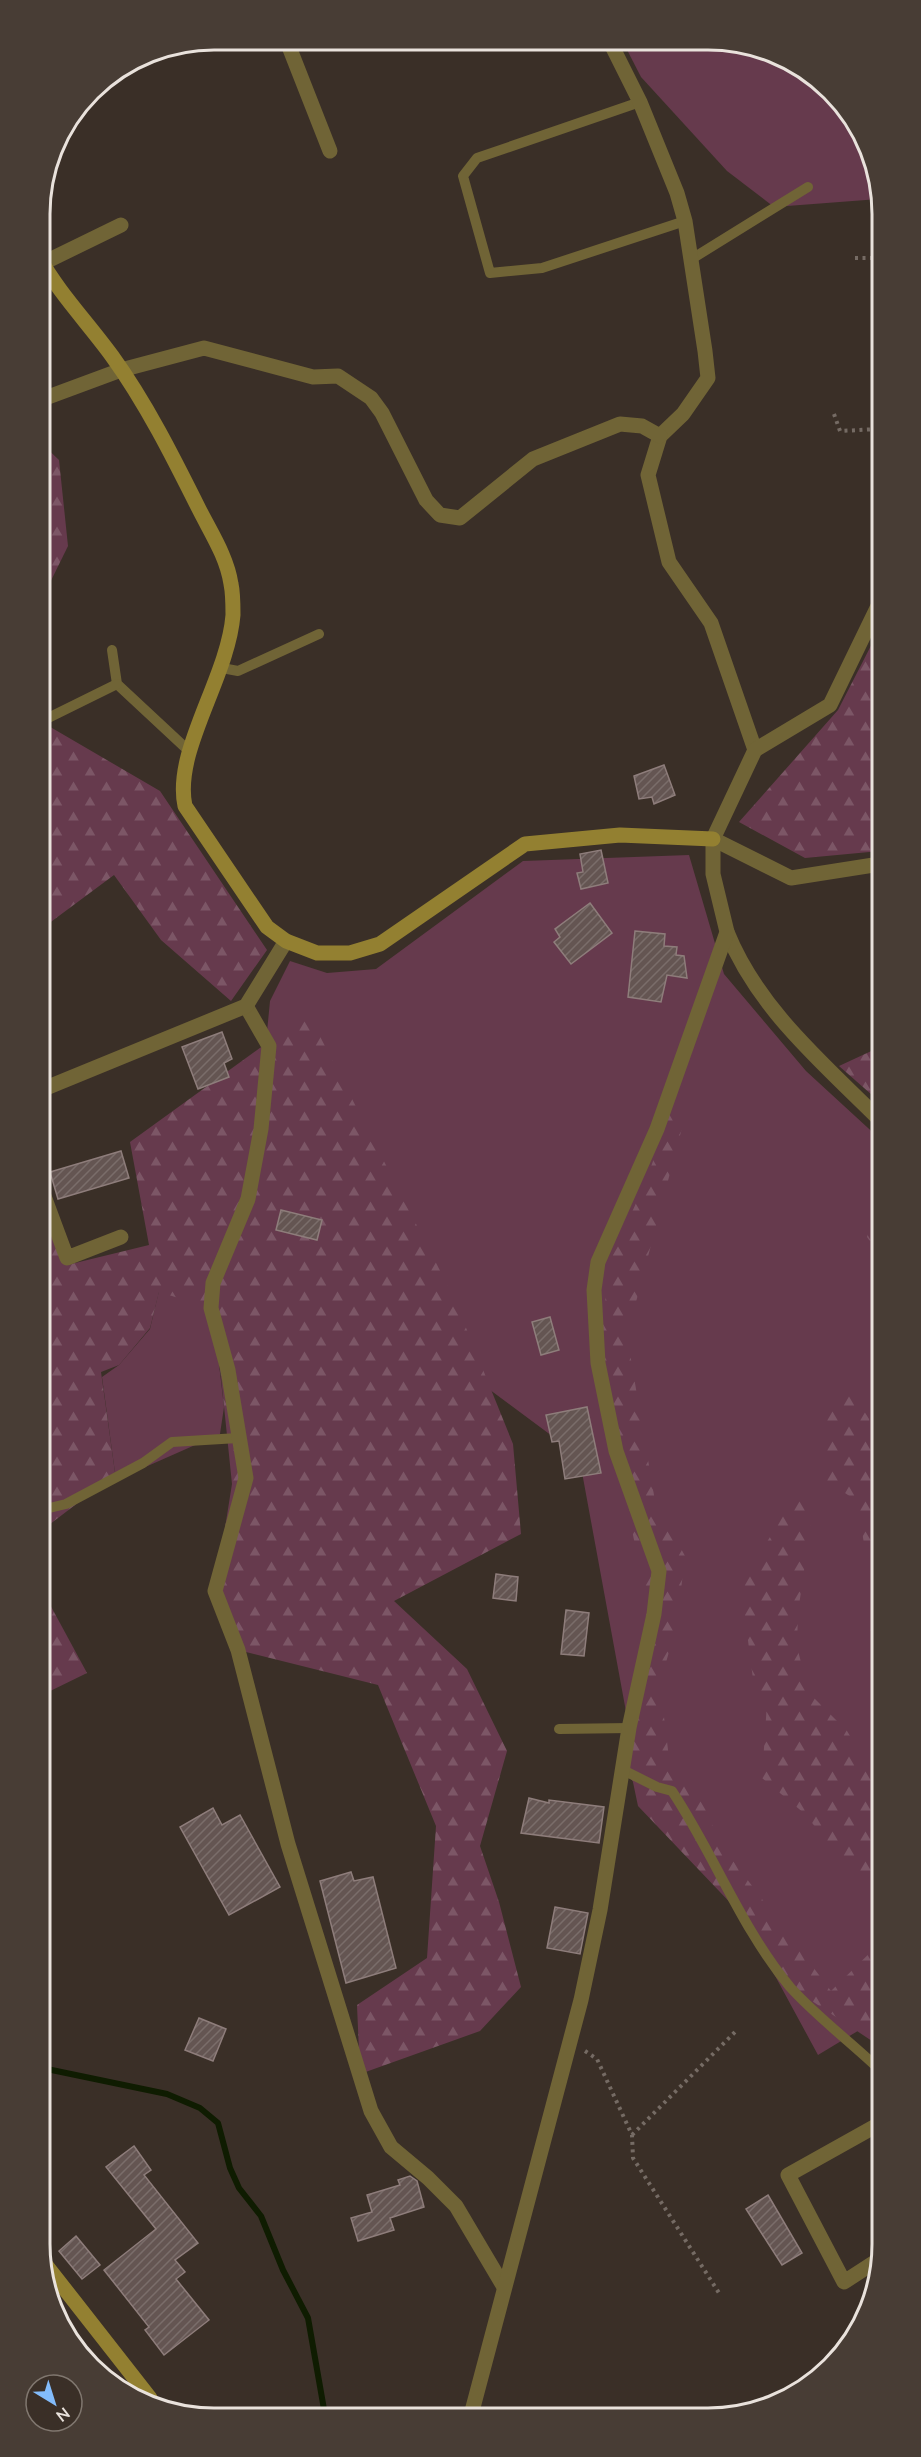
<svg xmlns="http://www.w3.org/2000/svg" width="921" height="2457" viewBox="0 0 921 2457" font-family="'Nunito Sans',sans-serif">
  <defs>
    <pattern id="forest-firs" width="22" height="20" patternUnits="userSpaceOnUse" patternTransform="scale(1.5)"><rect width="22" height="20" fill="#663a4d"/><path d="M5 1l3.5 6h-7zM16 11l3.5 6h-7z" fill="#7c5666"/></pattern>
    <pattern id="building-hatch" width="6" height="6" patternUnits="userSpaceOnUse" patternTransform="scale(1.5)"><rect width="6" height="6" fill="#645552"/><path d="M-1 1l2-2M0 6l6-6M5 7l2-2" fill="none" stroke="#7a6d6a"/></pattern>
  </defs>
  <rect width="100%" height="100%" fill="#3a2f27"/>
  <g fill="#663a4d">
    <polygon points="623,42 742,42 831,90 879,179 879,199 774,207 727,171 641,77"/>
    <polygon points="689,855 724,974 806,1071 880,1139 881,2017 818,2055 729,1891 623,1770 629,1728 579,1456 447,1358 259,1114 270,1001 290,961 327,973 376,969 523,861"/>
    <polygon points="159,1291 212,1304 224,1407 220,1434 116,1480 102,1377 119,1365 150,1329"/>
  </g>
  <g fill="url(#forest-firs)">
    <polygon points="40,442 59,460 68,546 40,603"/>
    <polygon points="879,630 880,851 805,858 739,822 838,710"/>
    <polygon points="40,721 160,791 267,950 231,1001 161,940 114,875 40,930"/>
    <polygon points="308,1013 454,1298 513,1444 521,1534 394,1601 467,1669 507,1751 480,1846 499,1902 521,1987 480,2031 360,2074 357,2005 427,1958 436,1826 378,1685 238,1650 215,1591 232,1484 213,1299 211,1308 159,1292 150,1328 119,1365 101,1372 116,1480 96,1489 41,1531 41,1199 71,1264 149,1245 130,1142"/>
    <polygon points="880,1047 880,1102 839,1066"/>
    <polygon points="672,1107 683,1124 627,1336 655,1501 685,1556 677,1623 660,1684 669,1758 698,1789 719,1842 831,1991 881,1942 881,2052 872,2041 791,1987 740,1913 638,1806 629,1763 644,1589 598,1363 610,1261 646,1181"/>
    <polygon points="875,1213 880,1217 880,1256 867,1237"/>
    <polygon points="852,1392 869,1419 876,1469 880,1471 881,1587 867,1562 857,1501 827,1481 827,1407"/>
    <polygon points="799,1499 812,1517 798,1612 797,1647 809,1693 847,1731 877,1780 881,1825 881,1897 863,1887 805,1814 762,1778 767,1703 753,1679 743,1602 745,1578 770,1537 776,1517"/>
    <polygon points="41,1588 87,1673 42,1695"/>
    <polygon points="881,1609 881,1654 866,1648 873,1620"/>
  </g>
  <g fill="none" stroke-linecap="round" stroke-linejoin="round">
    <polyline stroke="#0f1c01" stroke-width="6" points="42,2068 167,2094 200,2108 218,2123 230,2168 239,2188 261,2216 283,2270 308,2318 325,2415"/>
  </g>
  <g fill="url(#building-hatch)" stroke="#8e7d7b" stroke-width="1.5">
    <polygon points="664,765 675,795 654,804 652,797 639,799 634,776"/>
    <polygon points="601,850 608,883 581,889 577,873 583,872 580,854"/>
    <polygon points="590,903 612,933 571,964 554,942 560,937 555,929"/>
    <polygon points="635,931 665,934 664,946 677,947 676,955 684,956 687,978 667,975 661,1002 628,997"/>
    <polygon points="222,1032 232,1059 224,1063 229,1077 198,1089 182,1047"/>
    <polygon points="121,1151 129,1178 58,1199 50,1172"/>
    <polygon points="281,1210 322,1220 317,1240 276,1230"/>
    <polygon points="550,1317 559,1350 541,1355 532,1322"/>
    <polygon points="587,1407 601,1473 565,1479 559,1441 552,1442 546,1415"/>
    <polygon points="496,1574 518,1577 516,1601 493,1598"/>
    <polygon points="566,1610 589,1613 584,1656 561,1654"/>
    <polygon points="529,1798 549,1803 549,1800 604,1807 599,1843 521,1833"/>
    <polygon points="213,1808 222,1825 240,1815 280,1887 229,1915 180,1827"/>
    <polygon points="351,1872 354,1881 373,1877 396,1968 346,1983 320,1881"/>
    <polygon points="555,1907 588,1913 580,1954 547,1948"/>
    <polygon points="199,2018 226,2029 213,2061 185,2050"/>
    <polygon points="134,2146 151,2170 144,2175 198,2243 175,2260 185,2272 176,2279 209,2320 164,2355 145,2330 149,2327 104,2270 156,2229 106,2167"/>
    <polygon points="410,2176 417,2181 424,2207 390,2218 394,2230 358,2241 351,2218 372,2212 367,2195 400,2185 398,2180"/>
    <polygon points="768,2195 802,2253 782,2265 746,2209"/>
    <polygon points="76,2236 100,2265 82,2279 59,2251"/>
  </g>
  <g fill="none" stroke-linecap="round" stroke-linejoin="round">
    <g stroke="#756b64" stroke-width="4" stroke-dasharray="3 4.5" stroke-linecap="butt">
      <polyline points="855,258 879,258"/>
      <polyline points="834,414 840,431 879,429"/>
      <polyline points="585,2051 597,2059 632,2135 633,2158 719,2293"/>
      <polyline points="632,2135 738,2029"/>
      <polyline points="771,2396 771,2403"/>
    </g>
    <g stroke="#706436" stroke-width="10">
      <polyline points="640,102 477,158 463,176 490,273 542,268 685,221"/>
      <polyline points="690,260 808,187"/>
      <polyline points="112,650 117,684 190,752"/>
      <polyline points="222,668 238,671 319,634"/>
      <polyline points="40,722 117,684"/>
      <polyline points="41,1510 66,1504 143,1463 172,1442 238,1438"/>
      <polyline points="559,1729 629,1728"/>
      <path d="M 623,1770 L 657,1787 L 672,1791 C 714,1854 741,1928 790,1987 C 817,2017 852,2043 881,2071"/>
    </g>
    <g stroke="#706436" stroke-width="15">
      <polyline points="286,39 330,151"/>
      <polyline points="610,42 640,102 677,193 685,221 705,351 708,378 683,414 660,436 648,475 669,562 711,623 755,750"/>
      <polyline points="39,265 121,225"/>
      <polyline points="40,400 121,370 204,348 313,377 338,376 371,398 382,413 426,500 440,515 460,518 533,459 620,424 642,426 660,436"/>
      <polyline points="713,839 791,878 880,864"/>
      <path d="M 727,932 C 758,1009 823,1063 880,1120"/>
      <polyline points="246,1006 269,1046 261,1129 248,1199 213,1283 211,1308 228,1370 246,1478 215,1591 238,1650 288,1844 371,2111 391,2147 428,2178 456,2206 504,2287"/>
      <polyline points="41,1090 246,1006 286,941"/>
      <polyline points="41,1188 67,1258 121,1237"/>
      <polyline points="881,2258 844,2282 788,2175 881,2123"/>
      <polyline points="471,2415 581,2000 600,1910 629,1728 654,1614 659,1571 616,1451 598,1363 594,1290 598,1262 657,1129 727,932 713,874 713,839 755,750 830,705 879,604"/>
    </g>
    <g stroke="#938031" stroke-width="15">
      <path d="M 39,257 C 58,292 88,323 112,356 C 146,403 173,457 199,509 C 211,533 227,557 231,584 C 233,593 233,606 233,615 C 228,678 173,751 185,806 L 267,927 L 286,941 L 317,953 L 350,953 L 380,944 L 525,844 L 620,835 L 713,839"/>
      <polyline points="42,2260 150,2398"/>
    </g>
  </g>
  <path d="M0 0H921V2457H0ZM214 50H708A164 164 0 0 1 872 214V2244A164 164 0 0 1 708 2408H214A164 164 0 0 1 50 2244V214A164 164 0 0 1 214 50Z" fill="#483d35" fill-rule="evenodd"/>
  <path fill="none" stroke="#e9e2dc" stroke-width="3" d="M214 50H708A164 164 0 0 1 872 214V2244A164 164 0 0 1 708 2408H214A164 164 0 0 1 50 2244V214A164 164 0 0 1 214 50Z"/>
  <g transform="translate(54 2403) rotate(142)"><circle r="28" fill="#3a2f27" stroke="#80776f" stroke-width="1.5"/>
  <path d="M0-4.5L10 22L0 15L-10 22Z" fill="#83bcfb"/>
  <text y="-9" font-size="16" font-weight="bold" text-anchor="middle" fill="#e9e2dc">N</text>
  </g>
</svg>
